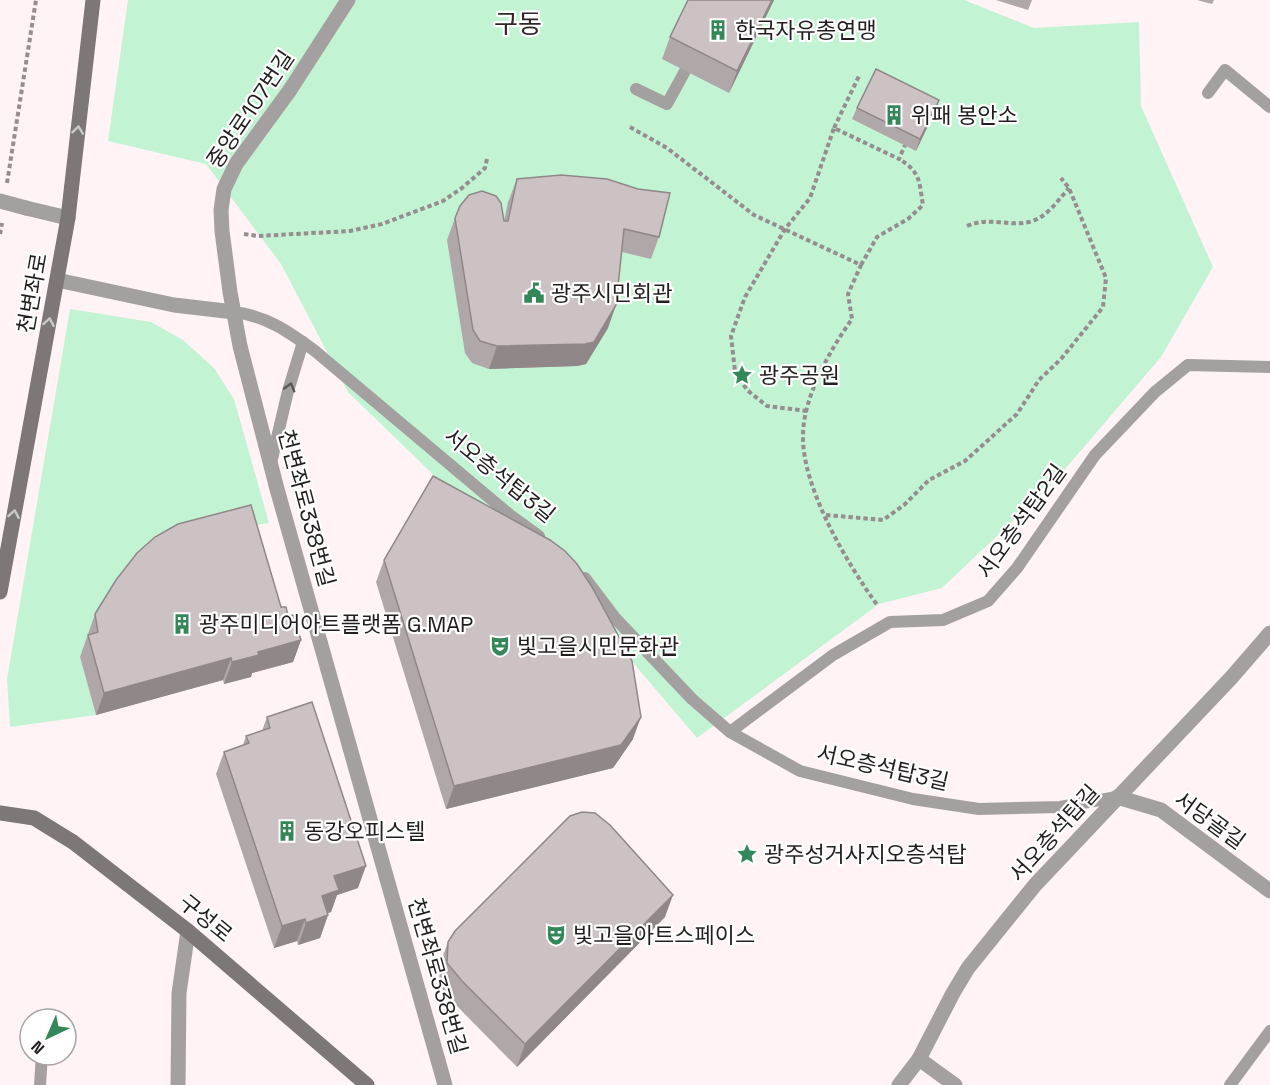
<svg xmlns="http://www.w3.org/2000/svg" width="1270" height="1085" viewBox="0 0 1270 1085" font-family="'Space Grotesk','Noto Sans KR',sans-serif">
  <rect width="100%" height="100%" fill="#fff3f5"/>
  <g fill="#c2f3d3">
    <polygon points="128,0 964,0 1034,28 1139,22 1141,106 1213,267 1161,357 1054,482 942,588 879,604 697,738 612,638 474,514 348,392 281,264 206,164 108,141"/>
    <polygon points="70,309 151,322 183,340 214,368 234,399 269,523 243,527 87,636 87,642 80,657 96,715 10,727 7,679"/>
  </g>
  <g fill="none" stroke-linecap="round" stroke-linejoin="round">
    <g stroke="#958d8e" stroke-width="4" stroke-dasharray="4.5 3" stroke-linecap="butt">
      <path d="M 630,127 L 667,148 L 754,215 L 861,265 L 848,294 L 852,319 C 830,350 803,397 803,436 C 802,488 848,565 878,606"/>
      <polyline points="834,128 860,74"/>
      <polyline points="7,183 36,0"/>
      <path d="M 967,226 C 990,216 1008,227 1029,222 C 1047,218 1058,200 1069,188"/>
      <polyline points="0,234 2,223"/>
      <polyline points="244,234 258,236 350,231 382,224 443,201 462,188 485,168 487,159"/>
      <path d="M 861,265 L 877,237 L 908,219 L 923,205 C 919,182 921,172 899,159"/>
      <polyline points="807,411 767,406 747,390 735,371 731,336 745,297 785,229 810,198 834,128 899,159 905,145"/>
      <polyline points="826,515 883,520 904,505 929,480 965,461 1017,414 1039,380 1061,359 1103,307 1106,278 1069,188 1061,178"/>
    </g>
    <g stroke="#a5a0a0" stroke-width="12">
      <polyline points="636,89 667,104 685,71"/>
      <polyline points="1208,93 1225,70 1270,107"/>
      <path d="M 234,312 C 267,316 289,332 315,351 L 510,515 L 539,536"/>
      <polyline points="271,463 288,391 303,342"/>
      <polyline points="585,578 616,619 692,699 730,732 800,771 913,799 979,809 1060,807 1117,797"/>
      <polyline points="730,732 833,655 890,622 943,620 988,601 1017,568 1095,455 1155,392 1188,365 1270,367"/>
      <polyline points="40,1085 42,1055"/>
      <polyline points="1230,1085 1270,1031"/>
    </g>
    <g stroke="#a5a0a0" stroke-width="15">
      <polyline points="348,0 290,90 236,164 224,189 221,210 222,231 230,292 240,346 277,489 445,1085"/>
      <polyline points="26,208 68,218"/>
      <polyline points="57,280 174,305 234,312"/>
      <polyline points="1117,797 1161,810 1270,891"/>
      <polyline points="919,1059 955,1085"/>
      <polyline points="178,1085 179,993 188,931"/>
      <polyline points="899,1085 919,1059 953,993 968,968 1035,885 1231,678 1270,633"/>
    </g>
    <g stroke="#7d7777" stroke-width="15">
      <polyline points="0,592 68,218 93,0"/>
      <polyline points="0,813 34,818 73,842 188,931 367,1085"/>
    </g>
    <polyline stroke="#a5a0a0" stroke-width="15" points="0,201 26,208"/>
  </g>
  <g fill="#b0a7a8">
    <polygon points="688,0 774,0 729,93 662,59 670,37"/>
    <polygon points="996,0 1032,0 1028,10"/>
    <polygon points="1197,0 1214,0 1212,4"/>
    <polygon points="939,100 935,111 916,151 852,119 857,108"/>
    <polygon points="517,179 659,237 651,259 622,252 608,328 586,364 577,366 489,369 472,363 465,353 447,240 455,218 504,221 508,202"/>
    <polygon points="384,560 633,739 613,768 446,809 376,582"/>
    <polygon points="281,607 288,616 301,640 293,662 252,673 251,677 224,684 223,680 96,715 80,657 95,614"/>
    <polygon points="267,717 358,888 337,895 331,912 328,913 328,915 320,938 298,945 297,941 274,948 216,774 224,752 243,745 246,736 262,731"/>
    <polygon points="665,917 517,1067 454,1003 439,985 440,964 448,942"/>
  </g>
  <g fill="#908888">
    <polygon points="772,0 774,0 729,93 737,71"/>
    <polygon points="939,100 935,111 916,151 920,139"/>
    <polygon points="616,305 608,328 586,364 577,366 489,369 497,346"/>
    <polygon points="301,640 293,662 252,673 251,677 224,684 232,662 258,652"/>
    <polygon points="231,658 223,680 96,715 104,693"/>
    <polygon points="641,717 633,739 613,768 446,809 454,786"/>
    <polygon points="366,866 358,888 337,895 331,912 314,918 322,896 334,876"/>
    <polygon points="673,895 665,917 517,1067 525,1044"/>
    <polygon points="328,915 320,938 298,945 306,923"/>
    <polygon points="305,919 297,941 274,948 282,926"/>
  </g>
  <g fill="#cdc2c3" stroke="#908888" stroke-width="1.5">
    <polygon points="688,0 772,0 737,71 670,37"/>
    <polygon points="876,69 939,100 920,139 857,108"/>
    <polygon points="561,175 607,179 638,189 670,193 659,237 624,229 616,305 594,342 585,344 497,346 480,341 473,330 455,218 460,206 469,195 482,191 496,196 501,203 504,221 508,221 517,179"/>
    <polygon points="433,476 550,540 565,551 577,564 592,587 632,661 641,717 621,745 454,786 384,560"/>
    <polygon points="251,505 281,607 286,607 288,616 293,615 301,640 258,652 259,655 232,662 231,658 104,693 88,635 98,632 95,614 116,580 137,553 155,537 178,524"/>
    <polygon points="312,702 366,866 334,876 339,890 322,896 328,915 306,923 305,919 282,926 224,752 249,743 246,736 270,728 267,717"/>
    <polygon points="582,812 595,813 610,825 673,895 525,1044 462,981 447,963 448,942 455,931 570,816"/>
  </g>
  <defs><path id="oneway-chevron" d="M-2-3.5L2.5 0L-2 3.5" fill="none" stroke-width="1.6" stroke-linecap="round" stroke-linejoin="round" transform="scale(1.5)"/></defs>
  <g stroke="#cbc9c9">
    <use href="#oneway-chevron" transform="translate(78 130) rotate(-83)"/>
    <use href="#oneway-chevron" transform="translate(49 322) rotate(-80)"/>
    <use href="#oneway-chevron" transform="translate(14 514) rotate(-80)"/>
  </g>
  <use stroke="#5d5858" href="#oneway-chevron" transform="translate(290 387) rotate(-74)"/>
  <defs>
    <g id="building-bare" transform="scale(1.62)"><path d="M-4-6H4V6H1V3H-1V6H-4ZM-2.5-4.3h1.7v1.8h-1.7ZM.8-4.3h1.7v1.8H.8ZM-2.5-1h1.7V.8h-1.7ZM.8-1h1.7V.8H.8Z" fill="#348759" stroke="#fff" stroke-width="2.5" paint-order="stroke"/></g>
    <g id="civic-bare" transform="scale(1.62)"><path d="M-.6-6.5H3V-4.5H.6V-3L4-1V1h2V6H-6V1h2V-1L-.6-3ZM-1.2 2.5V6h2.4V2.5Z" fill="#348759" stroke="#fff" stroke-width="2.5" paint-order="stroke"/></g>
    <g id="sight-bare" transform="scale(1.62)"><path d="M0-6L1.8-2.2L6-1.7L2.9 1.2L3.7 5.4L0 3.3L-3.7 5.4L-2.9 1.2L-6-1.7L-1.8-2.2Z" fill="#348759" stroke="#fff" stroke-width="2.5" paint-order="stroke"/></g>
    <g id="theatre-bare" transform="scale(1.62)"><path d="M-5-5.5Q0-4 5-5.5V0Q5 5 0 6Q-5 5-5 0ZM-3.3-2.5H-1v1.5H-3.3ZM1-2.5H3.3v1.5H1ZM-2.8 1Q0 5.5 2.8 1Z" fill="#348759" stroke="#fff" stroke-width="2.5" paint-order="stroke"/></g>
  </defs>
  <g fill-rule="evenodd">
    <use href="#building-bare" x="718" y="30"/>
    <use href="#building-bare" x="894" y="115"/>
    <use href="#civic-bare" x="534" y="293"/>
    <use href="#sight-bare" x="742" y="375"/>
    <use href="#building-bare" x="182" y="624"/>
    <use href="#theatre-bare" x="500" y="646"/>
    <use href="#building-bare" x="287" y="831"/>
    <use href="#sight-bare" x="747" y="854"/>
    <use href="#theatre-bare" x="556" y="935"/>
  </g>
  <g text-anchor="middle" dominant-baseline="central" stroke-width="4.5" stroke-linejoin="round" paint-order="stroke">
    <g font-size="22" fill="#221e1e" stroke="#fff" text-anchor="start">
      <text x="735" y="30">한국자유총연맹</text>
      <text x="911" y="115">위패 봉안소</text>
      <text x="551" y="293">광주시민회관</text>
      <text x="759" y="375">광주공원</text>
      <text x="199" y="624">광주미디어아트플랫폼 G.MAP</text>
      <text x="517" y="646">빛고을시민문화관</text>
      <text x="304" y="831">동강오피스텔</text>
      <text x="764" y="854">광주성거사지오층석탑</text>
      <text x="573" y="935">빛고을아트스페이스</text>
    </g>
    <g font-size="22" fill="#221e1e" stroke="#fff">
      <text transform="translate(250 109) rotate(-56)">중앙로107번길</text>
      <text transform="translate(32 293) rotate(-80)">천변좌로</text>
      <text transform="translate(500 475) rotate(39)">서오층석탑3길</text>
      <text transform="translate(307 508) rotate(75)">천변좌로338번길</text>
      <text transform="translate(1021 521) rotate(-54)">서오층석탑2길</text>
      <text transform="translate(883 767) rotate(13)">서오층석탑3길</text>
      <text transform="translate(1210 820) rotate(36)">서당골길</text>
      <text transform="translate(1054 833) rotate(-48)">서오층석탑길</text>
      <text transform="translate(206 918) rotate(39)">구성로</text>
      <text transform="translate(438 976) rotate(74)">천변좌로338번길</text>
    </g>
    <g font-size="26" fill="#2f2627" stroke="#fff">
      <text x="518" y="24">구동</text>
    </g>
  </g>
  <g transform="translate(48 1037) rotate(224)"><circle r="28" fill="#ffffff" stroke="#a7a5a5" stroke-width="1.5"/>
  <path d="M0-4.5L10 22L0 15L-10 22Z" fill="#348759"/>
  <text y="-9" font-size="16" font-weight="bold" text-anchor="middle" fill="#221e1e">N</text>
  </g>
</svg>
